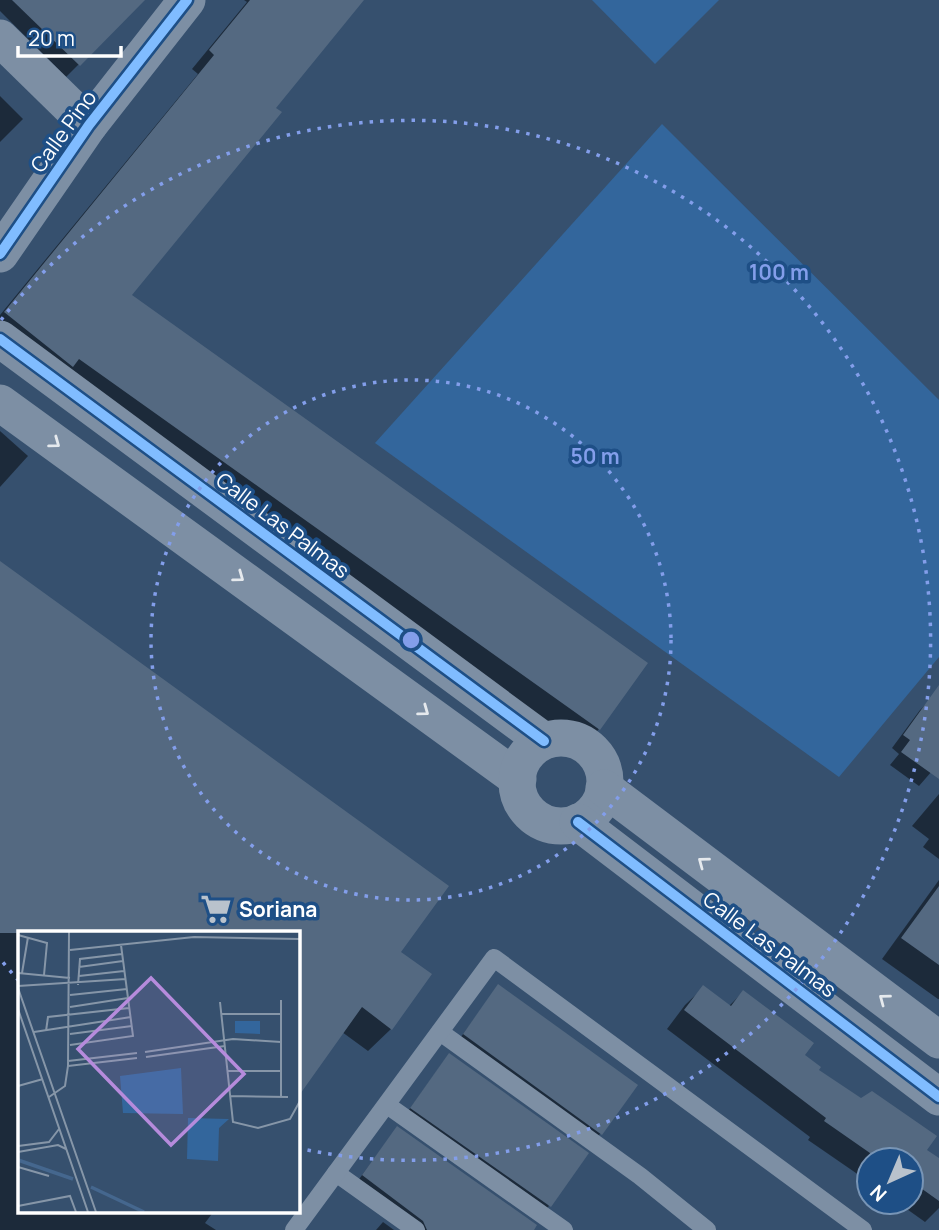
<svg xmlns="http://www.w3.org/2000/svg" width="939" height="1230" viewBox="0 0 939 1230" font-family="Manrope,sans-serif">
  <rect width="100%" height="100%" fill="#36506e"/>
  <g fill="#33669c">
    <polygon points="592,0 719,0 655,64"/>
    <polygon points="662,124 939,400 939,657 839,777 375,443"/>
  </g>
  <g fill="#0007">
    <polygon points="0,0 119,0 131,12 66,77 0,11"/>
    <polygon points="244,0 362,0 274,108 129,295 599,729 581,747 61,376 0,341 0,315 198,74 192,69 247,2"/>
    <polygon points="0,96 23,119 0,142"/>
    <polygon points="0,431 28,456 0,487"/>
    <polygon points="0,563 398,952 391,1029 368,1051 342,1032 298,1094 298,932 19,932 19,1211 214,1211 205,1223 216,1230 0,1230"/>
    <polygon points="932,698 939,703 939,763 919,786 890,765 899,754 892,748 920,710"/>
    <polygon points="939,794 939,859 923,847 929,839 912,826"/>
    <polygon points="939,880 939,999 938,999 882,959"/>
    <polygon points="704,987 729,1006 743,992 816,1070 939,1160 939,1208 925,1222 897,1202 911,1202 911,1160 869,1160 869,1182 808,1140 810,1137 667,1029 685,1005"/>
    <polygon points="493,993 601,1133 595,1139 458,1041"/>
    <polygon points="444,1061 549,1206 544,1211 406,1114"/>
    <polygon points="392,1134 532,1230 419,1230 357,1182"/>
    <polygon points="383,1222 394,1230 376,1230"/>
  </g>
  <g fill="#546981">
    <polygon points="12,0 145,0 80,66"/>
    <polygon points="250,0 364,0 276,108 282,112 132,295 648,663 600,730 79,359 73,367 4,312 214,55 209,50"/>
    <polygon points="0,561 449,886 401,952 432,974 392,1030 362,1007 298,1097 298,933 0,933"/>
    <polygon points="939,685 939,779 901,752 910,740 903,735"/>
    <polygon points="939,886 939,965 901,938"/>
    <polygon points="498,984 638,1085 602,1135 463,1034"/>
    <polygon points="703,985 731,1006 743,990 814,1043 805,1055 821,1067 819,1070 861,1098 872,1091 937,1136 927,1150 939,1158 939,1201 911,1181 911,1160 880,1160 824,1121 826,1118 684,1010"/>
    <polygon points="449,1053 589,1153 551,1207 410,1108"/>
    <polygon points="397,1126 537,1225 534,1230 427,1230 423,1221 362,1175"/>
  </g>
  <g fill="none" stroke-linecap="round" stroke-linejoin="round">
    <g stroke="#7d8fa4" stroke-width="18">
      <polyline points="440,1032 640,1176 707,1230"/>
      <polyline points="387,1105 564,1230"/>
      <polyline points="336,1173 416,1230"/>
      <polyline points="294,1230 494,958 863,1230"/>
    </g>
    <g stroke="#7d8fa4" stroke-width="37">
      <polyline points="0,38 89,125"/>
      <polyline points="0,254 89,125 187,0"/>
      <polyline points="0,339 544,741"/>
      <polyline points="0,403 518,779"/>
      <circle cx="561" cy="782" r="44"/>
      <polyline points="604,788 939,1040"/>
      <polyline points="578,822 939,1097"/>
    </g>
    <g stroke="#1e4f86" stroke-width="15">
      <g id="cycleway">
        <polyline points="0,254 89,125 187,0"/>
        <polyline points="0,339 544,741"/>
        <polyline points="578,822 939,1097"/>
      </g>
    </g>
    <use href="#cycleway" stroke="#80bcff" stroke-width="10"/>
  </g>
  <defs><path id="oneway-chevron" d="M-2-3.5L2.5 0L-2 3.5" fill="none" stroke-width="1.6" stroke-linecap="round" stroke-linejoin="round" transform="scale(1.75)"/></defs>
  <g stroke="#e5e9ed">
    <use href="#oneway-chevron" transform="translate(55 443) rotate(36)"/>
    <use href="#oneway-chevron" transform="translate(239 577) rotate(36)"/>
    <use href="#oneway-chevron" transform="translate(424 711) rotate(36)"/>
    <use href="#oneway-chevron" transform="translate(703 862) rotate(-143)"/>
    <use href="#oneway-chevron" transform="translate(884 999) rotate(-143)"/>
  </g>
  <g fill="none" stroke="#839eea" stroke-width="3.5" stroke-dasharray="3.5 7">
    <circle cx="411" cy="640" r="260"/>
    <path d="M19 981A520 520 0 0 1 1 960M1 320A520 520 0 1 1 298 1148"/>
  </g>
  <defs>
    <g id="supermarket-bare" transform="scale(2.415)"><path d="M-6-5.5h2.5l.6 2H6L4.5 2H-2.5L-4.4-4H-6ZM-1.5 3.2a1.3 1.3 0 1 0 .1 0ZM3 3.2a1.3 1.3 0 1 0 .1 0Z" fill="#b9c2cc" stroke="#1e4f86" stroke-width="2.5" paint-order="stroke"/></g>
  </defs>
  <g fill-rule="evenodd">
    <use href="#supermarket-bare" x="216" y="909"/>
  </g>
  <g text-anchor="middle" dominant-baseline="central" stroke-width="7" stroke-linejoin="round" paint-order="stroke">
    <g font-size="21" fill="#fff" stroke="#1e4f86">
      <text transform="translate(63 131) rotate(-54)">Calle Pino</text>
      <text transform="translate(283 525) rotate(37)">Calle Las Palmas</text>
      <text transform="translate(770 944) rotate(37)">Calle Las Palmas</text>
    </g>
    <g font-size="21" font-weight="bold" fill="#fff" stroke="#1e4f86" text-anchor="start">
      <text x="239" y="909">Soriana</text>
    </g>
  </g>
  <g transform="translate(18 931)">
    <rect width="282" height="282" fill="#36506e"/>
    <path d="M 217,90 L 242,90 L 242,103 L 217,102 ZM 163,137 L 165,183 L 105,182 L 102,145 ZM 170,187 L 211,188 L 201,197 L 200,230 L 169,228 Z" fill="#33669c"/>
    <path fill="none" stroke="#45678e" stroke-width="3.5" d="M 0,229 L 55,248M 73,256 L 126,281"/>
    <path fill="none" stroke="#8696a8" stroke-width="2" d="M 0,4 L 29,12 L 26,44M 52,19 L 176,6 L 282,8M 61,36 L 105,30M 0,42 L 52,47M 4,42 L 10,6M 61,45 L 106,40M 60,54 L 62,28 L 104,23M 0,55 L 108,48M 0,57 L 78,281M 52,64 L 109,58M 202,71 L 215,191 L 240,197 L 272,188 L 282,170M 52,76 L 110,67M 0,78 L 70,281M 203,83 L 263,83M 28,100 L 30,86 L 111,77M 16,101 L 113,86M 52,103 L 114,95M 52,114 L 115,105 L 103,14M 127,121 L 215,108 L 263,111M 128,126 L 207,115M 50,130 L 119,122M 50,135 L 119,127M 210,140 L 263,140M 0,155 L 25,148M 212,165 L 270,166M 31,166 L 47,155 L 50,135 L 51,1M 263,166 L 263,69M 0,215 L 31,211 L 41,198M 0,221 L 40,214 L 48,218M 0,236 L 31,245M 0,275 L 52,265 L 58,281"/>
    <path fill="#b68bdc" fill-opacity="0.15" stroke="#b68bdc" stroke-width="3.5" d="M 133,47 L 226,143 L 153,214 L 60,118 Z"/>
    <rect width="282" height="282" fill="none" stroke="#fff" stroke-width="3.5"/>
  </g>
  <circle cx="411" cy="640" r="10" fill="#839eea" stroke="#1e4f86" stroke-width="3.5"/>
  <g font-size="21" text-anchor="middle" font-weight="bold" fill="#839eea" stroke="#1e4f86" stroke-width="7" stroke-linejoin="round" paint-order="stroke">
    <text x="779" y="280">100 m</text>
    <text x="595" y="464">50 m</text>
  </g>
  <g transform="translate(890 1181) rotate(224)"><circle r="33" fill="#1e4f86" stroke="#7895b6" stroke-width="2"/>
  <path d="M0-5L12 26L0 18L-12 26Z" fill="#b9c2cc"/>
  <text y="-10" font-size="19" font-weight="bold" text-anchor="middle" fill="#ffffff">N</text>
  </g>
  <path d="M18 46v10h103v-10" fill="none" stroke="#ffffff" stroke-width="3.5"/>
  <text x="28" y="46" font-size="21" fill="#ffffff" stroke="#1e4f86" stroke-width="5" paint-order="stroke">20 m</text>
</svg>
